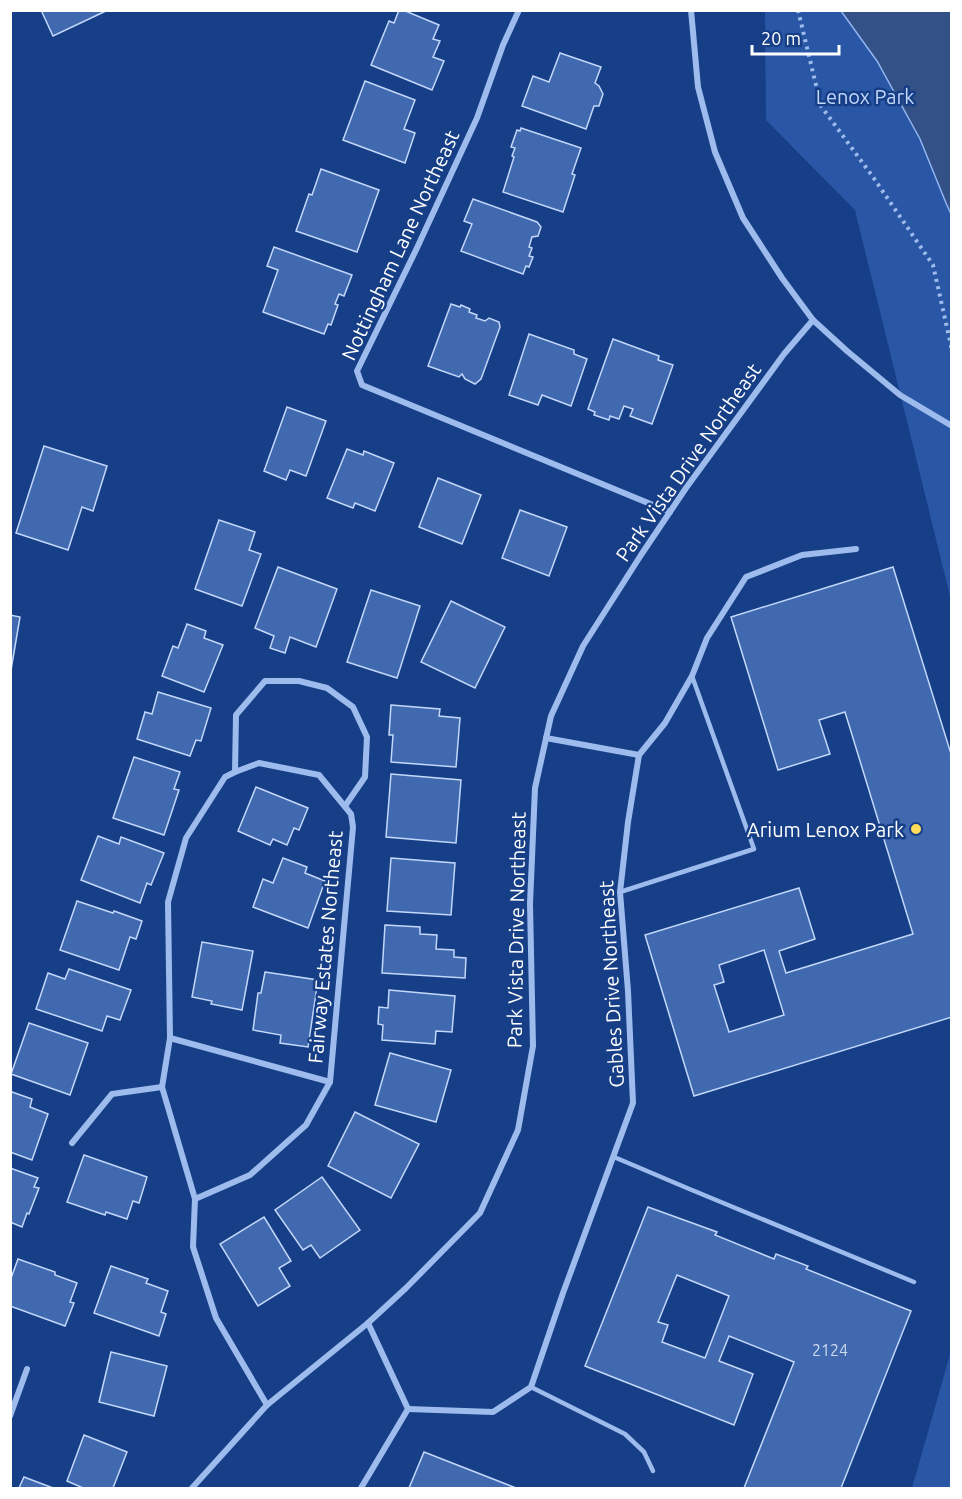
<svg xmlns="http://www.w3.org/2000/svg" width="962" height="1499" viewBox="0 0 962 1499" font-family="Ubuntu,sans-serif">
  <rect width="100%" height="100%" fill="#173f87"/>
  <g fill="#2a57a5">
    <polygon points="765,11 951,11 951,600 855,210 766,120"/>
    <polygon points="951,1351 951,1488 912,1488"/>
  </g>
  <polygon fill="#345187" stroke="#90b5f0" stroke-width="1.5" points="841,11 951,11 951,214 946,203 920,139 877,61"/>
  <g fill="#4069b0" stroke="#c3d7fa" stroke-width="1.5" fill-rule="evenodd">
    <polygon points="41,10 108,10 53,36"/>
    <polygon points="399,10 403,10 439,25 433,39 440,41 433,57 444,61 432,90 371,65 389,21 394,23"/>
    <polygon points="560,53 601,67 595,83 599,86 603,94 599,106 594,106 586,129 522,106 533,76 549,82"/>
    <polygon points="365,81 415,100 404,129 415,133 405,163 343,140"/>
    <polygon points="521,128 581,148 572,174 575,175 563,212 503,192 514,157 512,156 515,148 511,147 517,130 520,131"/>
    <polygon points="321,169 379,190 357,252 296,231 309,194 312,195"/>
    <polygon points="473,199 537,222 541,227 538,236 532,237 529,247 532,248 529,256 533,257 529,267 526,266 523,274 461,251 472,224 464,221"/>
    <polygon points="274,247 352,275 344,296 339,294 335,304 338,305 331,325 328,324 324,334 263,312 278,270 267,266"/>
    <polygon points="451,304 460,307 461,305 470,309 469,312 477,315 476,318 485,321 489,318 499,322 500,327 481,379 475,384 465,379 462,374 459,377 428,366"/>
    <polygon points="529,334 574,350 574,354 587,359 571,406 542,395 538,405 509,395"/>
    <polygon points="613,339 659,356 658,360 673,365 652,424 630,416 633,409 624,406 619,419 610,416 609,420 594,415 595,412 588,409"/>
    <polygon points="287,407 326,421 306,476 290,470 286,480 264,471"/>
    <polygon points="44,446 107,466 93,511 82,507 68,550 16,533"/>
    <polygon points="347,449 363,455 364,451 394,463 375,511 355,503 353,508 327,498"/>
    <polygon points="438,478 481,495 462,544 419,527"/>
    <polygon points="520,510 567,527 549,576 502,558"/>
    <polygon points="219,520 255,532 249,550 261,554 242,606 195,589"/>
    <polygon points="278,567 337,589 316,647 290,637 285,653 270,648 274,636 255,628"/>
    <path d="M 893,567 L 952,757 L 952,1017 L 694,1096 L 645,935 L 799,888 L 815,939 L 779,951 L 786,973 L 913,934 L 845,712 L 819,720 L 830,754 L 778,770 L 731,617 ZM 764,950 L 784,1015 L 729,1032 L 714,985 L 724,982 L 719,965 Z"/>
    <polygon points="371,590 420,606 397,678 347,662"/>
    <polygon points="451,601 505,627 475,688 421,662"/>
    <polygon points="10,615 20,617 10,676"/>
    <polygon points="187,624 206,631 204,638 223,645 204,692 162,676 173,646 178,648"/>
    <polygon points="158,692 211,708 201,741 196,740 190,756 137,739 145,712 152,714"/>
    <polygon points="391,705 440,709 439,716 460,718 456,767 391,762 393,735 389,735"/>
    <polygon points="134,757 180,772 174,789 179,790 164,835 113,818"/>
    <polygon points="391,774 461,780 456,843 386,837"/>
    <polygon points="256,787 308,808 299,830 294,828 287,845 273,839 270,845 238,831"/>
    <polygon points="98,836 119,844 121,837 164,853 151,885 147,883 140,903 81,880"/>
    <polygon points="283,858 307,867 305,873 325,881 308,928 253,907 263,879 273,883"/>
    <polygon points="391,858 455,863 451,915 387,911"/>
    <polygon points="77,901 113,913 114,911 142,921 136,939 130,937 119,970 60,950"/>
    <polygon points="385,925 420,927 420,934 437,935 436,949 454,950 454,957 466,958 465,978 382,973"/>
    <polygon points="202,942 253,951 242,1010 211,1004 212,1001 192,997"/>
    <polygon points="69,969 131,990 120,1020 107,1016 102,1031 36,1009 48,973 65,979"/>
    <polygon points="265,972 318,980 308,1047 280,1043 281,1035 253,1030 258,993 261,993"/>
    <polygon points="389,990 455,996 452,1032 436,1031 435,1044 382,1040 383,1025 378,1024 379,1007 388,1008"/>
    <polygon points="29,1023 88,1043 70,1095 11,1074"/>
    <polygon points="390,1053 451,1070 436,1122 375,1105"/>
    <polygon points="12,1092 32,1099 30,1107 48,1114 32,1160 10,1152 10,1095"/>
    <polygon points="355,1112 419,1144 391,1198 328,1166"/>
    <polygon points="84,1155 147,1177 139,1203 133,1201 127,1219 106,1212 105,1215 67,1202"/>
    <polygon points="10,1168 38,1178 34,1187 39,1188 29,1214 27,1213 22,1227 10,1222"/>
    <polygon points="322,1177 360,1230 320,1258 311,1245 303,1250 275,1210"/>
    <path d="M 648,1207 L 717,1232 L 715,1235 L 774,1259 L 776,1254 L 808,1266 L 806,1269 L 911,1311 L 841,1488 L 744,1488 L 794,1362 L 729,1336 L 719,1361 L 753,1374 L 734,1425 L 585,1366 ZM 677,1275 L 729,1296 L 705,1358 L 662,1342 L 668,1325 L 658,1322 Z"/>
    <polygon points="264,1217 291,1261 279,1268 290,1286 258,1306 220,1244"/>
    <polygon points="18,1259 55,1272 55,1275 77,1283 70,1302 74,1303 65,1326 10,1306 10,1281"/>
    <polygon points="111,1266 148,1279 146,1283 168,1291 161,1312 166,1314 159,1336 94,1313"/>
    <polygon points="111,1352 167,1366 154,1416 99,1402"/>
    <polygon points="84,1435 127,1452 113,1488 81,1488 81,1487 67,1481"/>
    <polygon points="424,1452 516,1488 409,1488"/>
    <polygon points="24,1477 53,1488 19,1488"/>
  </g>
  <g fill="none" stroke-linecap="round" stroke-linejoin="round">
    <polyline stroke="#9ebbed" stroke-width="4" stroke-dasharray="3 4.5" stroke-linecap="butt" points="798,10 821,106 873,177 933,265 952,350"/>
    <g stroke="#9ebbed" stroke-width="4.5">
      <polyline points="620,892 754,849 692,676"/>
      <polyline points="614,1157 687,1188 914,1282"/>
      <polyline points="531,1387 625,1434 644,1452 653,1471"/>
    </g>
    <g stroke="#9ebbed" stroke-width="6">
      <polyline points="519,10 503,45 477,118 416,250 357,371 362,385 670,512"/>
      <polyline points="691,10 698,87 715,152 743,218 782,278 813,320 847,351 900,395 952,426"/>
      <polyline points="546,738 639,755"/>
      <polyline points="235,772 259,763 319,775 351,814 353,827 330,1082 306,1125 250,1175 195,1199 193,1247 216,1318 267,1405"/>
      <polyline points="170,1038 330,1082"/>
      <polyline points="72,1143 112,1094 162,1087"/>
      <polyline points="195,1199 162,1087 170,1038 168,902 186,838 225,777 235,772 236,715 265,681 299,681 327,688 353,707 367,737 365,777 345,806"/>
      <polyline points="408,1409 493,1412 531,1387 563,1293 633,1103 628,991 620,892 628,822 639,755 665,723 692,676 707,638 746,577 802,555 856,549"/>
      <polyline points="10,1416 27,1369"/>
      <polyline points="192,1488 267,1405 368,1323 406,1288 480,1213 518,1130 533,1046 530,904 535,788 551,716 583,646 641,555 686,488 784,354 813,320"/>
      <polyline points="361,1488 408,1409 368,1323"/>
    </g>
  </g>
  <circle fill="#ffdd5a" stroke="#173f87" stroke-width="2" cx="916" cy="829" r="6"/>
  <g text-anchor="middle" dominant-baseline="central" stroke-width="5" stroke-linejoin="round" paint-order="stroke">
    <g font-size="16" fill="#cfdaeb">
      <text x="830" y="1350">2124</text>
    </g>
    <g font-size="20" fill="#c3d7fa" stroke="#173f87">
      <text x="865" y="96">Lenox Park</text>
    </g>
    <g font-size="20" fill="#fff" stroke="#173f87">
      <text transform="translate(400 245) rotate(-65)">Nottingham Lane Northeast</text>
      <text transform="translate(688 462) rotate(-55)">Park Vista Drive Northeast</text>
      <text transform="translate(516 930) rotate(-89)">Park Vista Drive Northeast</text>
      <text transform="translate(325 947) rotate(-85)">Fairway Estates Northeast</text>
      <text transform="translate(611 984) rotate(-93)">Gables Drive Northeast</text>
    </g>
    <g font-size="20" fill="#fff" stroke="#173f87" text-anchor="end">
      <text x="904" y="829">Arium Lenox Park</text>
    </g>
  </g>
  <rect width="962" height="1499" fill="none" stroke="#ffffff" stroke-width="24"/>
  <path d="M752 45v9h87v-9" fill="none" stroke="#ffffff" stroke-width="3"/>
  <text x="761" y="45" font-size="18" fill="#ffffff" stroke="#173f87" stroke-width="4.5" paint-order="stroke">20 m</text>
</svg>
